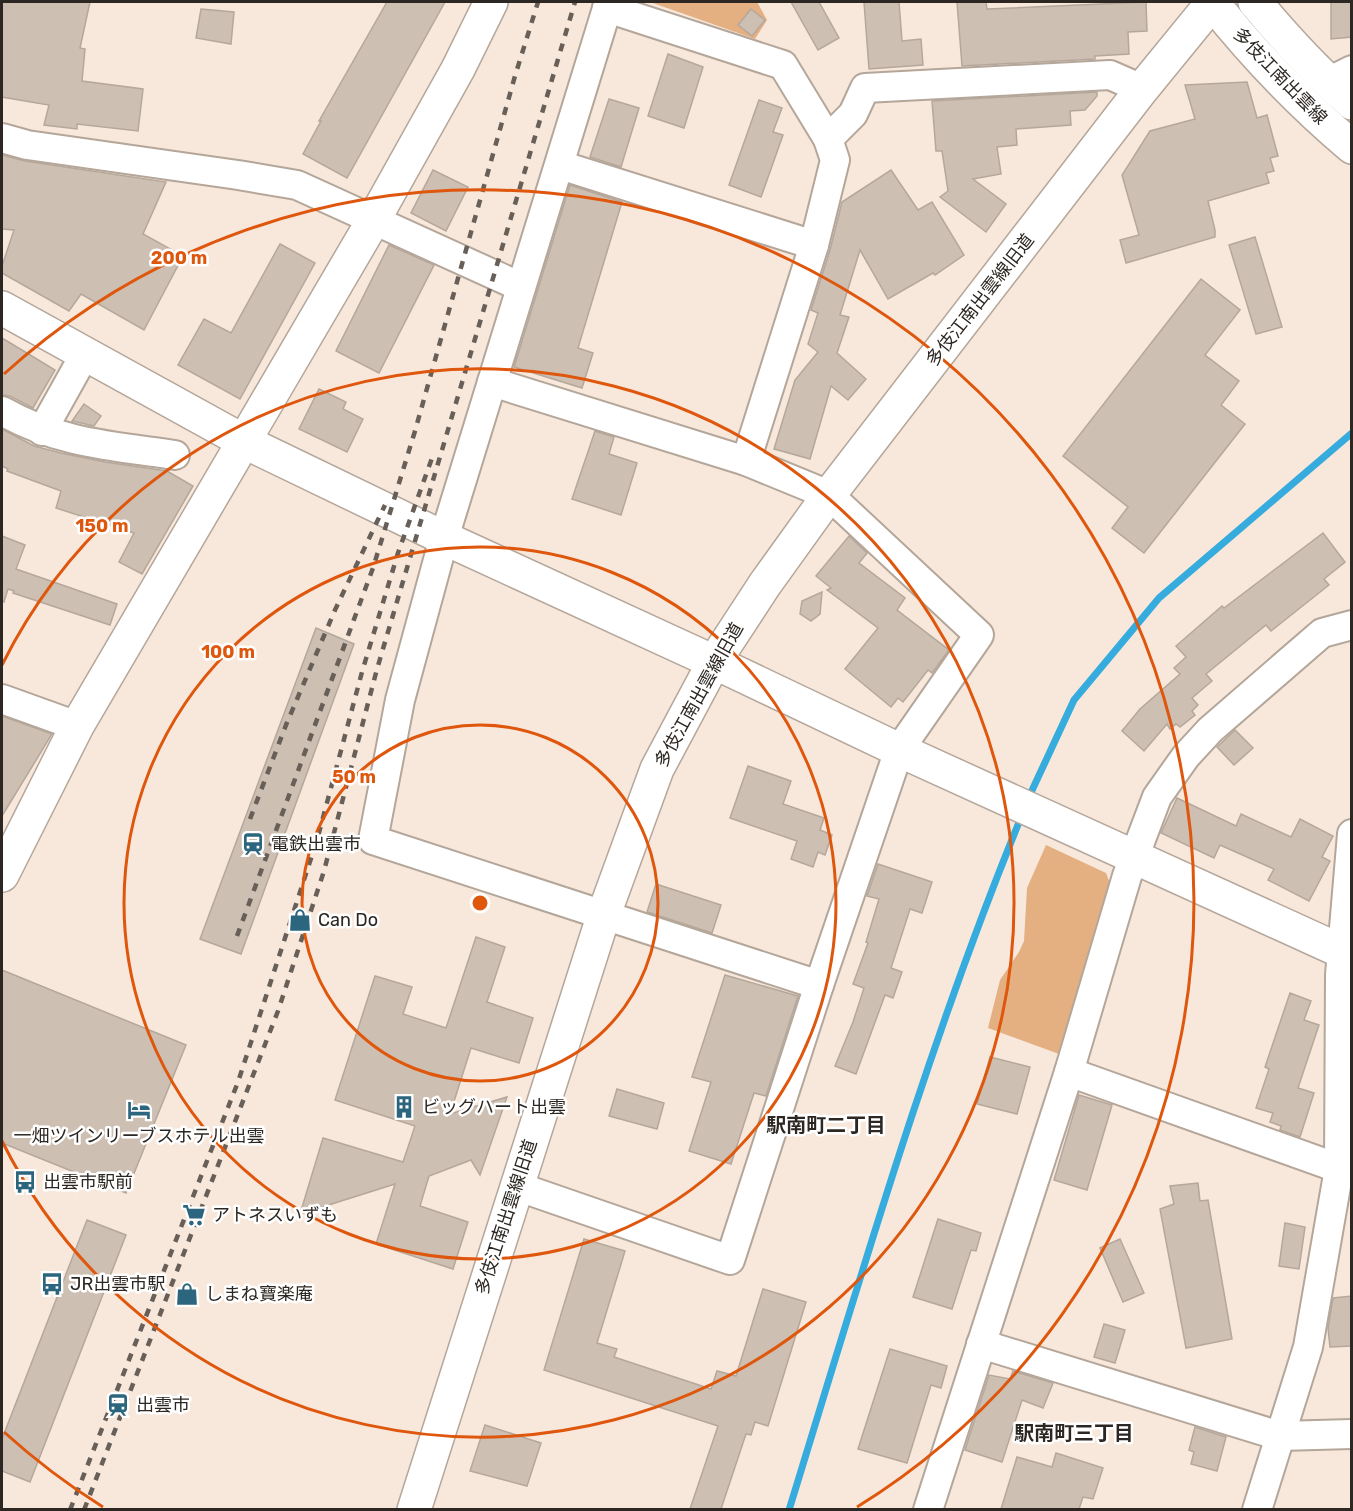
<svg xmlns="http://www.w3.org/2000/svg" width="1353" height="1511" viewBox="0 0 1353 1511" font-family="Rubik,'Noto Sans JP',sans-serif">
  <rect width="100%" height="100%" fill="#f8e8db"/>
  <g fill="#e4af81">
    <polygon points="650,2 757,2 767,20 755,39"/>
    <polygon points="1046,845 1106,873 1111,886 1059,1054 988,1028 1000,980 1019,952 1024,941 1027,888"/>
  </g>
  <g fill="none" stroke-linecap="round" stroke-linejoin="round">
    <g stroke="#35acdd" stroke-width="7">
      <polyline points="1028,799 1074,700 1159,598 1352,433"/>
      <path d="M 789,1510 C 861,1276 929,1041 1022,815"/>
    </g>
  </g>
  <g fill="#cdbfb2" stroke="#b5a79b" stroke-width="1.5">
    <polygon points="2,2 90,2 80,48 85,49 82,81 143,89 138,131 77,124 77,129 44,125 49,105 2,97"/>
    <polygon points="387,2 445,2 347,178 303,154 321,121 319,121"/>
    <polygon points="791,2 819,2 839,38 818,50"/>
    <polygon points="864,2 899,2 902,41 921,39 923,65 869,69"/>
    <polygon points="957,2 986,2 987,9 1146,2 1147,31 1128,32 1129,54 1095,56 1095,59 962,66"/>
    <polygon points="1331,2 1352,2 1352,37 1331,39"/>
    <polygon points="201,9 234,12 231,44 196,38"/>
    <polygon points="751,9 765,20 752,36 738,25"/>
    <polygon points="668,54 703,67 684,128 648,116"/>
    <polygon points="1247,82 1257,118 1267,115 1278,156 1270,158 1274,171 1266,173 1269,183 1208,201 1215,230 1215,237 1126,263 1120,240 1139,235 1122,175 1150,131 1195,119 1185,85"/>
    <polygon points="1097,92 1097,96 1085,110 1070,111 1071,125 1016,129 1017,145 997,147 1001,174 973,179 1006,204 986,232 940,197 948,191 942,151 936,151 932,101"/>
    <polygon points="609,99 639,108 621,167 590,157"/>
    <polygon points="759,100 782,108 773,132 783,135 761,197 729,185"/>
    <polygon points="2,155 25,161 166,182 143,234 183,256 144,330 81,294 69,311 2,273 2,266 14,230 2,229"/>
    <polygon points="433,170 468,187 446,231 411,213"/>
    <polygon points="891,170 918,210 932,202 964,255 935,275 933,273 888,299 860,250 840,315 849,317 837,353 866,379 848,400 831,386 810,459 774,449 795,380 818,352 808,344 818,313 811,310 830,250 842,202"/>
    <polygon points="570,185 622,202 578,348 593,353 582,388 514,367"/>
    <polygon points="1255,237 1282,327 1256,334 1229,245"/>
    <polygon points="280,244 315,263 240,399 178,365 204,319 231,333"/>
    <polygon points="389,245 434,265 379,373 336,351"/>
    <polygon points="1201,279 1240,310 1205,355 1239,381 1221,405 1245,424 1144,553 1112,528 1128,507 1063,456"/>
    <polygon points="2,338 55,370 33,408 10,396 2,395"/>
    <polygon points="319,389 346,402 343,409 363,419 347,452 299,429"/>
    <polygon points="84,404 101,416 94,426 72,421"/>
    <polygon points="2,429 34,446 61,453 105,462 167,471 193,486 142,574 119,562 134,533 56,508 61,491 7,471 8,469 2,466"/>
    <polygon points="595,431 614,437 609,454 637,463 621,515 572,499"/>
    <polygon points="1323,533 1345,562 1324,579 1329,585 1271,631 1266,625 1206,674 1212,681 1192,698 1198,705 1192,711 1195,715 1180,727 1176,724 1170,729 1167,724 1144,751 1122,731 1140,709 1180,674 1174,668 1186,657 1176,646 1222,606 1224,608"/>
    <polygon points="2,536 25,545 16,569 117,604 110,625 13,593 14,591 8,589 4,602 2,601"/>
    <polygon points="849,536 867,553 859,563 905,598 897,610 949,650 932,673 928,670 903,702 898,698 891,707 845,669 878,628 827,590 831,588 816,576"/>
    <polygon points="822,592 820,614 811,621 800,614 802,601"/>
    <polygon points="316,628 354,644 241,954 200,939"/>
    <polygon points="2,716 52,734 2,816"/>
    <polygon points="1235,730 1253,748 1234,765 1217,747"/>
    <polygon points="748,766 791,781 783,804 824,818 820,830 832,835 825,855 818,852 813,867 791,859 797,841 730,818"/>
    <polygon points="1177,798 1236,826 1241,814 1291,837 1300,819 1333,836 1322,857 1330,861 1309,901 1268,880 1274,869 1220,845 1214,858 1161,833"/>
    <polygon points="878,864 932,882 922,913 910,909 891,968 902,972 893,998 885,995 856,1074 835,1066 853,1022 864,988 853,984 868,943 866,942 879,899 867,896"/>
    <polygon points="656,884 721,905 712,933 647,912"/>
    <polygon points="476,937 505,947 487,1002 533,1018 519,1063 471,1048 450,1114 507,1097 480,1175 471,1160 429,1176 420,1206 468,1222 453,1269 376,1244 395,1184 300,1214 323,1138 403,1162 415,1126 335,1100 375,976 412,987 403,1014 446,1028"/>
    <polygon points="2,970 186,1045 126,1193 2,1143"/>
    <polygon points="725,975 798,996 766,1096 754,1093 731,1164 689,1151 711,1082 692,1077"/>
    <polygon points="1290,993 1311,1001 1304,1020 1319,1025 1298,1088 1314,1093 1300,1137 1280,1130 1281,1126 1270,1122 1273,1113 1256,1108 1269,1069 1265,1067"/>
    <polygon points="990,1057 1030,1067 1017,1114 977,1104"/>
    <polygon points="617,1089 664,1103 657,1129 609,1116"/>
    <polygon points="1079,1095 1112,1105 1087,1190 1054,1180"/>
    <polygon points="1198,1183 1200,1201 1208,1200 1232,1339 1186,1348 1160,1209 1174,1204 1170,1186"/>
    <polygon points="938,1219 981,1233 976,1251 971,1250 952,1309 913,1297"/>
    <polygon points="87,1220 126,1235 30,1482 2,1471 2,1439"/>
    <polygon points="1285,1223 1305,1227 1299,1269 1279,1266"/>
    <polygon points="584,1239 625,1251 597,1343 617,1349 614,1357 711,1389 717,1371 736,1376 763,1289 806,1302 768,1426 755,1422 751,1435 746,1434 721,1509 690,1509 718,1426 544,1370"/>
    <polygon points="1120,1239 1144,1293 1123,1302 1100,1248"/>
    <polygon points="1352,1296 1352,1346 1330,1347 1328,1328 1333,1298"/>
    <polygon points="1104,1324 1125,1330 1115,1363 1094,1357"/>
    <polygon points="890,1349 947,1366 941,1388 931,1385 907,1463 858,1449"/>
    <polygon points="1013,1371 1053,1383 1043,1408 1022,1400 1002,1462 965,1450 989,1375 1010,1379"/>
    <polygon points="485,1425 541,1443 527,1486 470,1471"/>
    <polygon points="1195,1427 1226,1437 1217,1471 1191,1464 1194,1452 1189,1450"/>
    <polygon points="1056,1453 1103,1468 1093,1499 1083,1497 1079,1509 1001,1509 1017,1457 1052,1467"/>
  </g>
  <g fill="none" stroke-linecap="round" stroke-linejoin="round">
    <g stroke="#b5a69a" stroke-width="32">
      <g id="street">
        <polyline points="609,2 444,538 400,700 373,840 819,985"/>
        <polyline points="607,8 783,65 828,139 835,160 814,245 746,461"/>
        <polyline points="1328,82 1352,70"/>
        <polyline points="2,138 27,145 238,175 297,185 521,287"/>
        <polyline points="828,139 853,114 865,88 1110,75 1142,89"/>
        <polyline points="560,165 814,245"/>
        <polyline points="492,382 746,461 829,495 979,635 899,750 819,985 730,1260 516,1186"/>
        <path d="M 2,411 C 58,443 112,446 175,455"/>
        <polyline points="42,431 85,354"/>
        <polyline points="2,699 77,726"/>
        <polyline points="1069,1072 1352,1173"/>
        <polyline points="981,1344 1280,1436 1352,1434"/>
        <polyline points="928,1510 1069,1072 1127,876 1157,797 1186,756 1210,730 1322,633 1352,625"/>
        <polyline points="1257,1510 1308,1347 1339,1169 1340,975 1352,834"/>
      </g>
    </g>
    <g stroke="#b5a69a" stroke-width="36">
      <g id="secondary">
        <path d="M 1212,2 C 1254,55 1300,103 1352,147"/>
        <path d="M 1255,2 C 1285,38 1316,72 1352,103"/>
        <polyline points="2,308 245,442 444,538 714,662 899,750 1352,956"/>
        <polyline points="2,875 77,726 373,221 458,69 491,2"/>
        <polyline points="414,1510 604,914 657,769 714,662 765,584 829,495 1142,89 1213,2"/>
      </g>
    </g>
    <use href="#street" stroke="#fff" stroke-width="28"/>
    <use href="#secondary" stroke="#fff" stroke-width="33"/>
    <g stroke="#675f58" stroke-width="4.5" stroke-dasharray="8 8" stroke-linecap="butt">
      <polyline points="250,819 286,725 335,610 385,505"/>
      <polyline points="237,936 373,568 415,431 515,76 538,2"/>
      <polyline points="70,1510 238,1082 317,840 362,672 398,553 432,458"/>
      <polyline points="84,1510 278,1011 324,871 377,669 575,2"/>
    </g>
  </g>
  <g fill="none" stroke="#df560d" stroke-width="3">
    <circle cx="480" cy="903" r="178"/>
    <circle cx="480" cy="903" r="356"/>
    <path d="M2 665A534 534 0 1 1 2 1141"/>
    <path d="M103 1507A712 712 0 0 1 4 1432M4 374A712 712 0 1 1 857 1507"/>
  </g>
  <defs>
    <g id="station-bare" transform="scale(1.8)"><path d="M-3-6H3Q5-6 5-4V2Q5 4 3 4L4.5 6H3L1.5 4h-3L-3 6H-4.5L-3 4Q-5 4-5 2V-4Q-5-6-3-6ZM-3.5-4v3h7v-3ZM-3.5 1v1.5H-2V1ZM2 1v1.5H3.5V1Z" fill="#2c657e" stroke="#fff" stroke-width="2.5" paint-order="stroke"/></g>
    <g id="shop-bare" transform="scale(1.8)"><path d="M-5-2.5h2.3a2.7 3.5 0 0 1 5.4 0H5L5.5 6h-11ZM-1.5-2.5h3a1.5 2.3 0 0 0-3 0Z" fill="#2c657e" stroke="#fff" stroke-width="2.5" paint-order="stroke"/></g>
    <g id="building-bare" transform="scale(1.8)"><path d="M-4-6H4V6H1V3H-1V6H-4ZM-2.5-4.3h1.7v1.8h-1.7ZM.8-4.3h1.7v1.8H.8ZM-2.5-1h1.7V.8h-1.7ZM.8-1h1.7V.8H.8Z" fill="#2c657e" stroke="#fff" stroke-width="2.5" paint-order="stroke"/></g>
    <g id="hotel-bare" transform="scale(1.8)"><path d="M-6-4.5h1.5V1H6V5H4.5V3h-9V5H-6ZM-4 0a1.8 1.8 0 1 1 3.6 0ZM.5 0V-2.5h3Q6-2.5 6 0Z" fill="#2c657e" stroke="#fff" stroke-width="2.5" paint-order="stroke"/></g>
    <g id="bus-bare" transform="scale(1.8)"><path d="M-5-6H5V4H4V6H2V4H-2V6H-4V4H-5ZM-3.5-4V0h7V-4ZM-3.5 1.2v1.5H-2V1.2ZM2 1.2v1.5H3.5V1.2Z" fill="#2c657e" stroke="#fff" stroke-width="2.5" paint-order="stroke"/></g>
    <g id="supermarket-bare" transform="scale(1.8)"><path d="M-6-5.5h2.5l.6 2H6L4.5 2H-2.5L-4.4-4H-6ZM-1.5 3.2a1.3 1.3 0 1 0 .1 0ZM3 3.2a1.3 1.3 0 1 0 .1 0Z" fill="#2c657e" stroke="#fff" stroke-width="2.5" paint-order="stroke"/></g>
  </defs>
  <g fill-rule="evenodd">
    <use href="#station-bare" x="253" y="844"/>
    <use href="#shop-bare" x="300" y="920"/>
    <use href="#building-bare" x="404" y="1107"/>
    <use href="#hotel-bare" x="139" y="1110"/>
    <use href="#bus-bare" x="25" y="1182"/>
    <use href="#supermarket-bare" x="194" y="1215"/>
    <use href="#bus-bare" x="52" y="1284"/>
    <use href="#shop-bare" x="187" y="1294"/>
    <use href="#station-bare" x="118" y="1405"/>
  </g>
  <g text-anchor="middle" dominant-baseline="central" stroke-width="5" stroke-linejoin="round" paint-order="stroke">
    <g font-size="18" fill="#2c2722" stroke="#fff">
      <text transform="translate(1280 76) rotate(46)">多伎江南出雲線</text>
      <text transform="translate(980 300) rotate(-52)">多伎江南出雲線旧道</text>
      <text transform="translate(699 695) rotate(-61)">多伎江南出雲線旧道</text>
      <text transform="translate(506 1217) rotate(-72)">多伎江南出雲線旧道</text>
    </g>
    <g font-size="18" fill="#2c2722" stroke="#fff" text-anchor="start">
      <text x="271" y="844">電鉄出雲市</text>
      <text x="318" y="920">Can Do</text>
      <text x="422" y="1107">ビッグハート出雲</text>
      <text x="139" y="1136" text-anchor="middle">一畑ツインリーブスホテル出雲</text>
      <text x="43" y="1182">出雲市駅前</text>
      <text x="212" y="1215">アトネスいずも</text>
      <text x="70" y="1284">JR出雲市駅</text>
      <text x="205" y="1294">しまね寶楽庵</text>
      <text x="136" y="1405">出雲市</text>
    </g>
    <g font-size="20" font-weight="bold" fill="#2c2722" stroke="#fff">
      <text x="826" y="1125">駅南町二丁目</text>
      <text x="1074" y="1433">駅南町三丁目</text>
    </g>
  </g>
  <circle cx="480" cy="903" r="9" fill="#df560d" stroke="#fff" stroke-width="3"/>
  <g font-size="18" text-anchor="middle" font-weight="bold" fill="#df560d" stroke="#fff" stroke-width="5" stroke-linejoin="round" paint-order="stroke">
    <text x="179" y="264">200 m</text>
    <text x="102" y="532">150 m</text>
    <text x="228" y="658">100 m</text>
    <text x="354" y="783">50 m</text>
  </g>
  <rect width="1353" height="1511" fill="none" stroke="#2c2722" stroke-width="6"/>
</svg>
